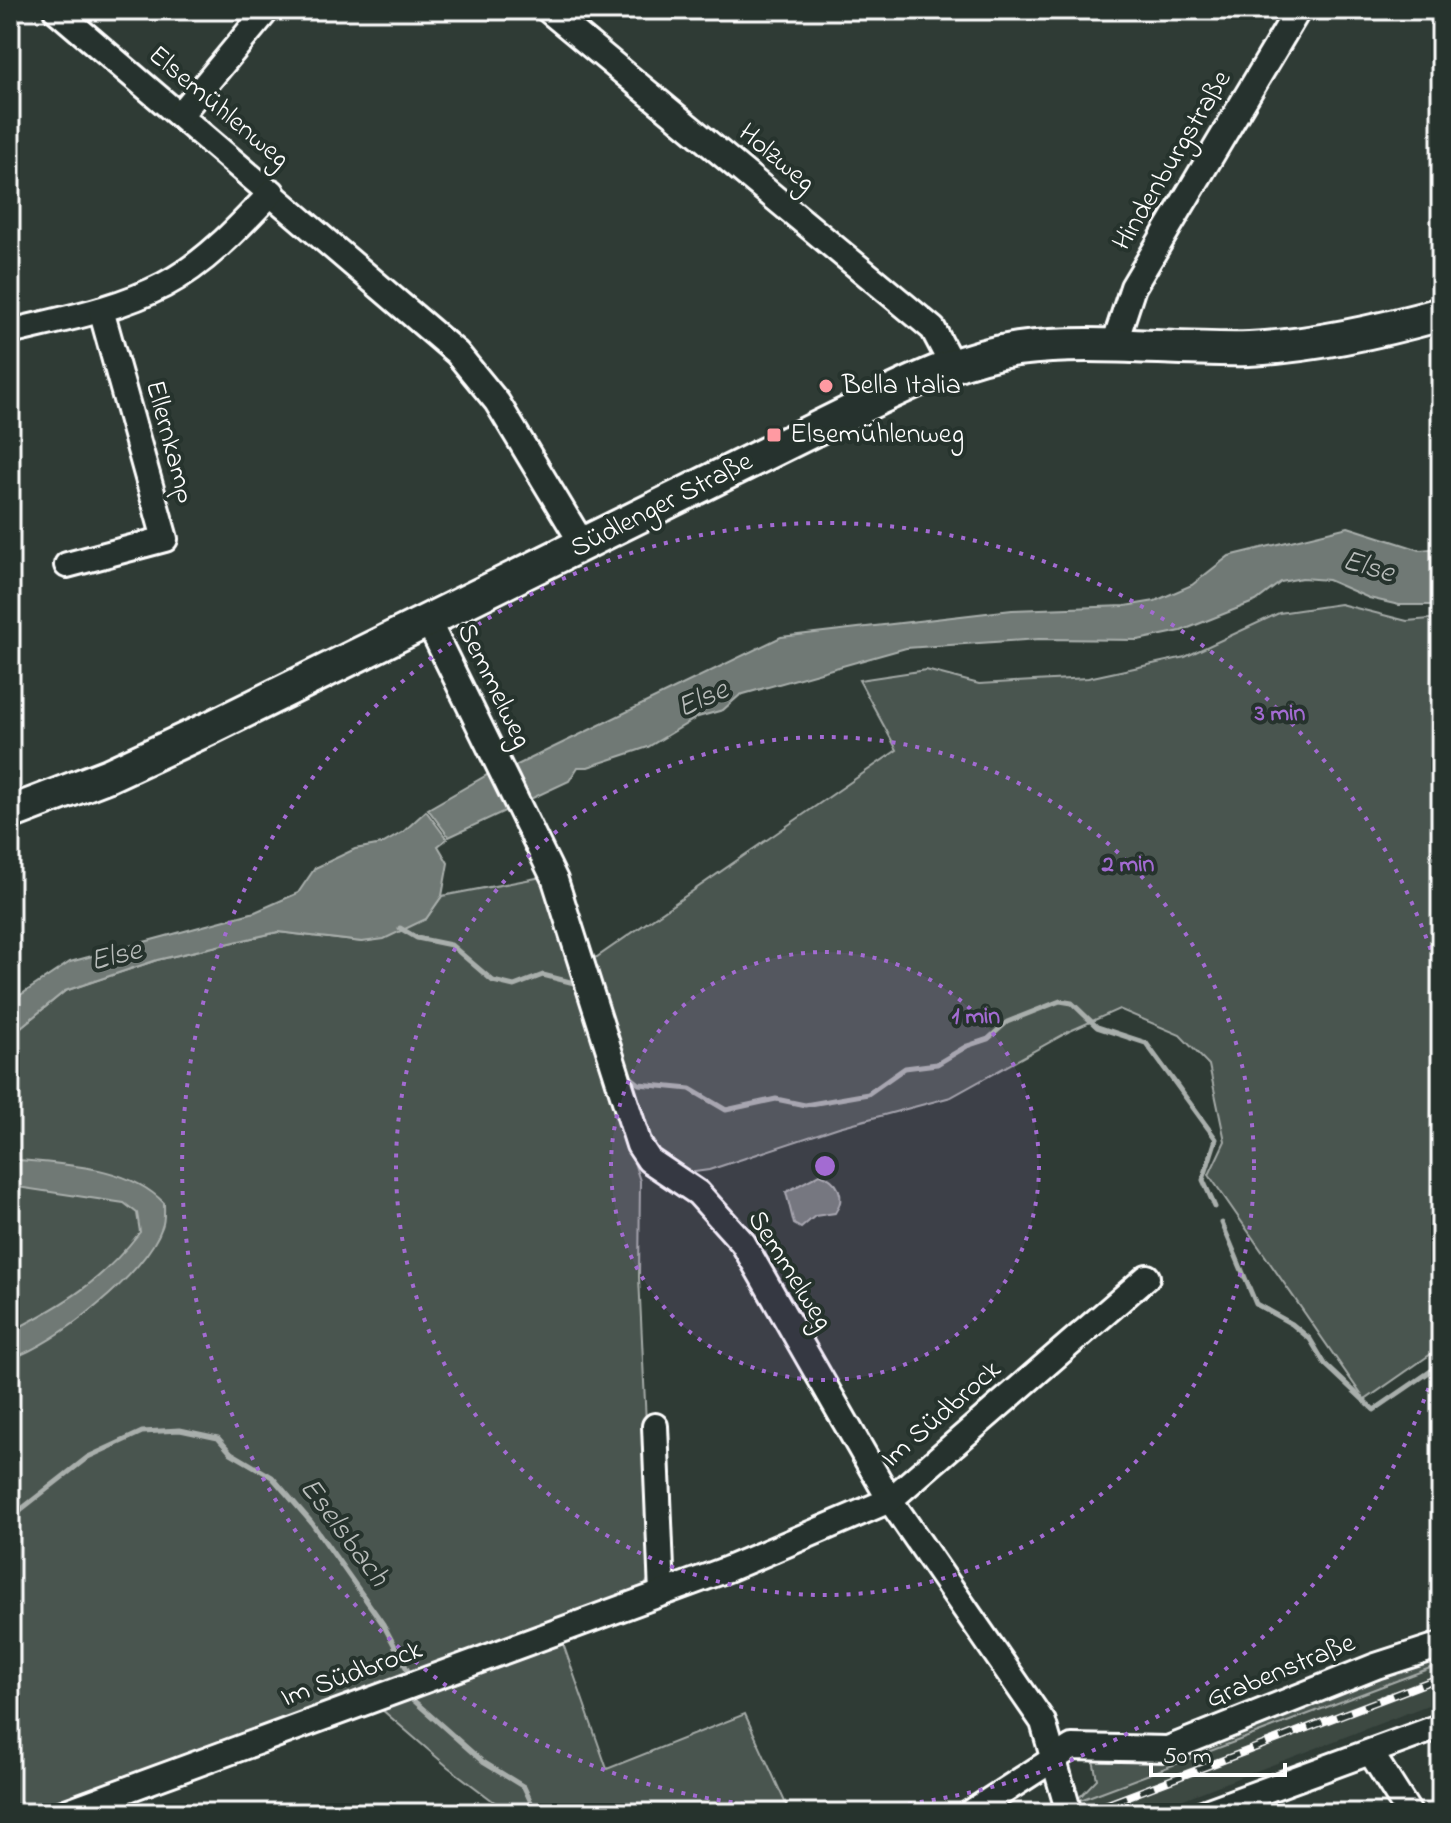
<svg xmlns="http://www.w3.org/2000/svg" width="1451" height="1823" viewBox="0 0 1451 1823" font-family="'Indie Flower',sans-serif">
  <rect width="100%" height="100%" fill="#2f3b35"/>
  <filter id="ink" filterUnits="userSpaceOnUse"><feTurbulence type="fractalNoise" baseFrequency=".0125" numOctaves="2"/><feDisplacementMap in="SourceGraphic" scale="16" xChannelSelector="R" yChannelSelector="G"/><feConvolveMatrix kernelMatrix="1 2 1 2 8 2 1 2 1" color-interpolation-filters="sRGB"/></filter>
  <g filter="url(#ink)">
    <polygon fill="#3c4842" points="1441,1664 1441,1700 1147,1813 1047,1813"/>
    <g fill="#4a544f" stroke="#a4aaa7" stroke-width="2">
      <polygon points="1340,604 1407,621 1441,618 1441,1347 1365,1400 1209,1175 1225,1141 1209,1065 1180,1035 1119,1009 1070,1031 951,1097 839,1127 709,1170 680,1174 642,1137 588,959 597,957 897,750 859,680 926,670 979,684 1088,678 1185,657 1279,613"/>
      <polygon points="542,877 640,1181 639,1277 653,1570 641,1593 40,1813 10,1813 10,1036 65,991 157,960 278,932 362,942 426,919 442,896"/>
      <polygon points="561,1638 607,1769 745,1714 790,1813 509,1813 448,1767 380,1708"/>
      <polygon points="1441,1647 1441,1664 1075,1802 1097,1779 1093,1760 1156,1760"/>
    </g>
    <g fill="#707975" stroke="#a9afac" stroke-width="2">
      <polygon points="1348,527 1420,550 1441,548 1441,605 1399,605 1369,598 1328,580 1302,578 1281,582 1256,601 1181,631 1138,640 1039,639 906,648 740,695 723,710 698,717 648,747 588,767 578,767 569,781 449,837 428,809 494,771 511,768 781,637 1012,610 1125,606 1155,601 1192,585 1229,556"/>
      <polygon points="426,811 447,839 438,846 448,863 442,896 426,919 384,939 362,942 278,932 157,960 65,991 10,1036 10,1002 70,962 255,912 298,893 315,868 355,849 382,844 403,832"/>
      <path d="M 10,1159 C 61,1165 127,1164 164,1203 C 164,1210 165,1220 162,1227 C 146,1274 56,1344 10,1359 L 10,1332 C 66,1303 101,1282 140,1232 L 137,1213 L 124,1203 L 10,1186 Z"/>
      <path d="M 820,1174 C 838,1180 847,1197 835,1213 L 815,1216 L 801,1228 L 794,1224 L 786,1192 Z"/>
    </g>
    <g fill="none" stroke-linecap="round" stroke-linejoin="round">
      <g stroke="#a9afac" stroke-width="5">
        <polyline points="400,928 417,938 451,945 493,981 514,986 543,975 578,984"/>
        <polyline points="628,1075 639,1084 690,1089 726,1110 776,1099 805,1105 868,1094 905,1068 937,1064 967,1046 988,1039 1007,1022 1060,1001 1072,1003 1097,1027 1146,1043 1216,1139 1203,1180 1215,1207"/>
        <polyline points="1222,1223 1256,1304 1292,1324 1310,1339 1325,1364 1374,1410 1441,1364"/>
        <polyline points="10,1518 88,1457 142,1432 180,1430 218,1438 231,1453 272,1477 311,1522 383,1624 408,1671"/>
        <polyline points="412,1699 483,1762 524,1787 536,1813"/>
      </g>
      <g stroke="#fff" stroke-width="30">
        <g id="minor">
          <polyline points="56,10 457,353 497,402 583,545"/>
          <polyline points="548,10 933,329 952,365"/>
          <polyline points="180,115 267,10"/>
          <path d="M 10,332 C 62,319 116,310 164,285 C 206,263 240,226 272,192"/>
          <polyline points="1113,348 1133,287 1298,10"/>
          <polyline points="67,565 165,539 101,310"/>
          <polyline points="429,623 555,880 639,1145 649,1160 698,1193 743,1243 890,1500 1043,1722 1069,1813"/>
          <polyline points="655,1426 662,1593"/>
          <polyline points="1371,1753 1409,1813"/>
          <polyline points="63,1813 728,1569 890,1500 1147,1277"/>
          <polyline points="970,1813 1072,1747 1168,1749 1376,1666 1441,1645"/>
          <polyline points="1203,1813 1441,1726"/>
        </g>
      </g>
      <g stroke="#fff" stroke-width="38">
        <path id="major" d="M 10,813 L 109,775 L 210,728 L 858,408 C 910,383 961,357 1018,349 C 1094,339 1173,351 1249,349 C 1313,346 1380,331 1441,314"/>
      </g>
      <use href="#minor" stroke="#26332d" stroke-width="24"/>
      <use href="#major" stroke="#26332d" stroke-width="32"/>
      <g stroke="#fff" stroke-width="8">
        <polyline id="rail" points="1084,1813 1441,1677"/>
      </g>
      <use href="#rail" stroke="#26332d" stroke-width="5" stroke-dasharray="15" stroke-linecap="butt"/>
    </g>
  </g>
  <circle cx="825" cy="1166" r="214" fill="#a36bd2" fill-opacity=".12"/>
  <g fill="none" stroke="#a36bd2" stroke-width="4" stroke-dasharray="4 8">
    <circle cx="825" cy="1166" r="214"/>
    <circle cx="825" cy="1166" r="429"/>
    <path d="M1440 1354A643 643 0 1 1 1440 978"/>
  </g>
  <g fill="#ff9aa2" stroke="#26332d" stroke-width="3">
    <circle cx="826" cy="386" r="8"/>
    <rect x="766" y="427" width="16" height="16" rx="4"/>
  </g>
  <g text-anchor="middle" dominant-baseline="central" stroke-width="8" stroke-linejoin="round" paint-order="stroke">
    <g font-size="28" fill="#fff" stroke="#26332d">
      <text transform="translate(218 108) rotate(40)">Elsemühlenweg</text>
      <text transform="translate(776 159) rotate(40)">Holzweg</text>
      <text transform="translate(1173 161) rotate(-59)">Hindenburgstraße</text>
      <text transform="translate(169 442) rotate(75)">Ellernkamp</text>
      <text transform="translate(662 506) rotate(-27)">Südlenger Straße</text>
      <text transform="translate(493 686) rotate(64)">Semmelweg</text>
      <text transform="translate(789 1271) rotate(58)">Semmelweg</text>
      <text transform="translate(942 1415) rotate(-41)">Im Südbrock</text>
      <text transform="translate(1281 1672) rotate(-22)">Grabenstraße</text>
      <text transform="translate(352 1675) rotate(-20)">Im Südbrock</text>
    </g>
    <g font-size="28" fill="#fff" stroke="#26332d" text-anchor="start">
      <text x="842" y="386">Bella Italia</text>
      <text x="790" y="435">Elsemühlenweg</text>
    </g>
    <g font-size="30" font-style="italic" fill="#b8bcba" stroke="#26332d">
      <text transform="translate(1368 568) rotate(16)">Else</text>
      <text transform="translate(703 700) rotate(-24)">Else</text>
      <text transform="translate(116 957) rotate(-14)">Else</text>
      <text transform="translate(343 1533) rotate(53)">Eselsbach</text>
    </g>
  </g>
  <circle cx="825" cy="1166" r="12" fill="#a36bd2" stroke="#26332d" stroke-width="4"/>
  <g font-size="24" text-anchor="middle" font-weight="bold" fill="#a36bd2" stroke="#26332d" stroke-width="8" stroke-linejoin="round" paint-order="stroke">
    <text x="1280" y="720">3 min</text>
    <text x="1128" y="871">2 min</text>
    <text x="976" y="1023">1 min</text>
  </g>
  <rect width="1451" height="1823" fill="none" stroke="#26332d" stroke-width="40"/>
  <rect x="20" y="20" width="1411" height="1783" fill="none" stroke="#fff" stroke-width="3" filter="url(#ink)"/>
  <path d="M1151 1763v12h134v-12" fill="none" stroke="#ffffff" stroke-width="4"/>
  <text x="1163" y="1763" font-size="24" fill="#ffffff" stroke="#26332d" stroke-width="6" paint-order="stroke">50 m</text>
</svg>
